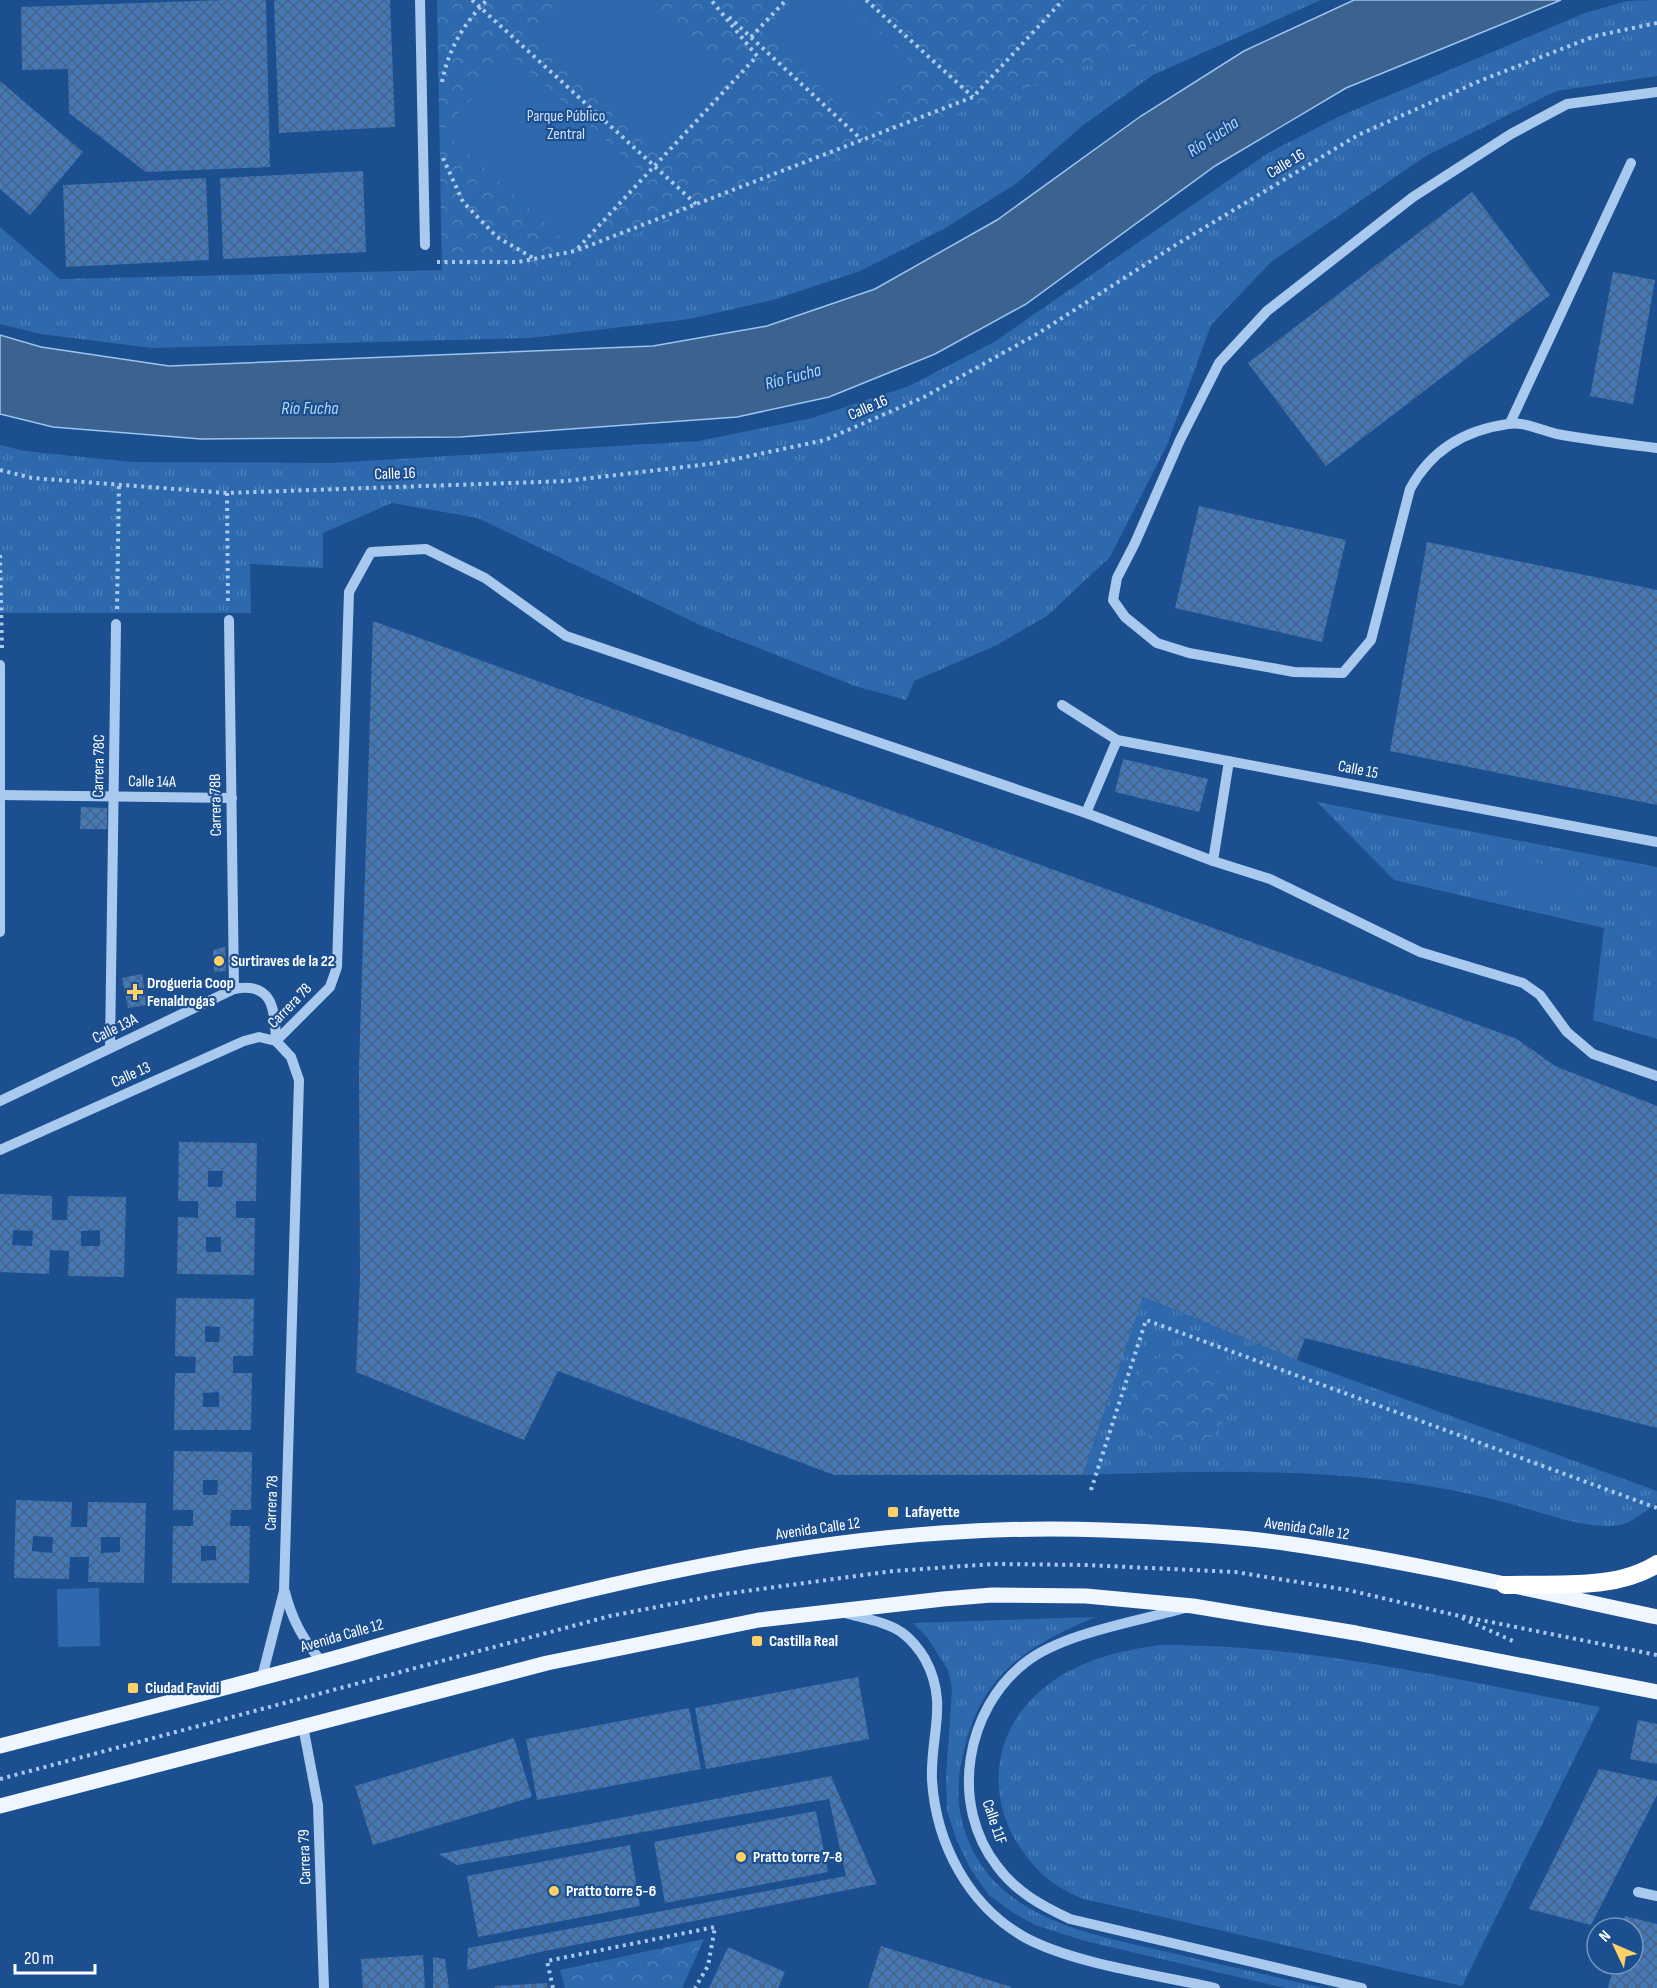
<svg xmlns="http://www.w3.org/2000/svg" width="1657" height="1988" viewBox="0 0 1657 1988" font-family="'Sofia Sans Condensed',sans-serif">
  <defs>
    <pattern id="grass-tufts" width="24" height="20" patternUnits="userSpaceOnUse" patternTransform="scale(1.5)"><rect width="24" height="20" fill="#2e69ad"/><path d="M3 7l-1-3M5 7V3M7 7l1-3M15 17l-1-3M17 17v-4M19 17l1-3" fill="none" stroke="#4d80b9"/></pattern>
    <pattern id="forest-crowns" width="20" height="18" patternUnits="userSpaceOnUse" patternTransform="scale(1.5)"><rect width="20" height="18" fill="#2e69ad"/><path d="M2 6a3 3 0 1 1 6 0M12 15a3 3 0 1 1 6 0" fill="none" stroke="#4d80b9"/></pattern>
    <pattern id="building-cross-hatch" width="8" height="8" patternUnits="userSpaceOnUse" patternTransform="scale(1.5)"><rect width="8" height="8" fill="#4478b7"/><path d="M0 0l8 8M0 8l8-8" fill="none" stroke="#486282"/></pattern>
  </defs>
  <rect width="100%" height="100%" fill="#1b4f8f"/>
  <g fill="url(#grass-tufts)">
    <polygon points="1145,0 1321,0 1153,75 1082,126 1017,183 942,230 860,271 773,300 689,319 529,338 152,348 41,334 0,324 0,227 60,279 530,268 1149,42"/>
    <polygon points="1657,0 1657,76 1556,91 1426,156 1271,262 1211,325 1167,445 1110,557 1047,616 997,645 914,681 906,700 855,686 700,625 478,518 392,503 323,533 323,568 250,564 251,613 0,613 0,445 25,451 131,462 332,463 699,441 812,418 909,386 994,342 1268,153 1340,116 1585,13 1627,1"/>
    <polygon points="1317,802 1657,867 1657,1039 1593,1020 1604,928 1394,880"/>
    <path d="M 1143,1297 L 1297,1360 L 1657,1491 L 1657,1503 C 1648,1510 1637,1518 1627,1523 C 1597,1535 1537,1510 1507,1503 C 1369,1466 1226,1470 1083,1475 Z"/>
    <path d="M 1095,1617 C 1024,1648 981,1674 963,1754 C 955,1788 957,1818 973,1851 C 1011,1924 1100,1936 1172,1953 C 1222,1965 1273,1976 1323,1988 L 1285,1988 L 1085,1941 L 1035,1925 L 1012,1912 L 989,1895 L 971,1870 L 957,1841 L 947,1811 L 946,1778 L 952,1688 L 948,1670 L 927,1637 L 913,1623 Z"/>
    <path d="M 1160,1645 C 1309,1644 1455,1680 1600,1707 L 1462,1986 L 1080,1898 C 1067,1891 1052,1884 1041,1873 C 982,1815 983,1730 1053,1681 C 1084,1659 1123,1650 1160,1645 Z"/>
  </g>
  <g fill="url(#forest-crowns)">
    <polygon points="437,0 1145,0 1149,42 581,254 530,268 442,271"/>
    <circle cx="1180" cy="1400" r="48"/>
    <polygon points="704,1939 682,1988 565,1988 560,1970"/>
  </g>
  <g fill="#2e69ad">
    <polygon points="565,0 642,0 730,79 661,154 532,37"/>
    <polygon points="793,0 845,0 918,68 863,127 762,33"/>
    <polygon points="511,55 641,172 573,248 443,130"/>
    <polygon points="1504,856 1582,872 1576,905 1497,889"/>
    <polygon points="99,1588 100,1646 58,1647 57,1589"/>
  </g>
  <polygon fill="#3c6290" stroke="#9cc4f0" stroke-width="1.5" points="1354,0 1561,0 1346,88 1215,166 1026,304 935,354 829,397 737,417 460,437 201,439 53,427 0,414 0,335 41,347 169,366 653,346 767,326 875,289 997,220 1141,116 1244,51"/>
  <g fill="url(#building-cross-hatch)" fill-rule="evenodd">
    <polygon points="226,0 266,0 270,167 146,172 69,113 68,69 22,70 21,7"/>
    <polygon points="274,0 390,0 395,127 279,133"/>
    <polygon points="0,81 83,152 30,215 0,189"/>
    <polygon points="363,171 366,252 223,259 220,178"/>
    <polygon points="206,178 209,260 66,267 63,185"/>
    <polygon points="1472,192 1550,295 1326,466 1248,363"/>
    <polygon points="1613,272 1655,280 1633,404 1590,396"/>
    <polygon points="1199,506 1346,540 1322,642 1175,608"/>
    <polygon points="1427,542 1657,590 1657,805 1390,751"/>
    <polygon points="373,621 1517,1039 1555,1066 1657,1106 1657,1428 1305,1338 1297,1360 1143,1297 1083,1475 834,1475 558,1371 524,1440 356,1372 360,1278 359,1068"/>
    <polygon points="1123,759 1208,779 1199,812 1115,792"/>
    <polygon points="81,807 107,808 107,829 80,829"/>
    <polygon points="225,947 226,971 214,972 213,950"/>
    <polygon points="142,974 147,1005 128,1008 122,978"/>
    <path d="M 179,1142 L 257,1143 L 256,1201 L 236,1201 L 236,1218 L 255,1218 L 254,1275 L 177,1274 L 178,1217 L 198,1218 L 198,1201 L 178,1201 ZM 208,1171 L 223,1171 L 222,1187 L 208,1187 ZM 206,1237 L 221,1237 L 221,1252 L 206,1252 Z"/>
    <path d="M 0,1194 L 52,1196 L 52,1220 L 67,1220 L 68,1196 L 126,1197 L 124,1277 L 68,1276 L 69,1251 L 50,1250 L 49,1274 L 0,1272 ZM 13,1230 L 33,1231 L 32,1246 L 12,1245 ZM 100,1230 L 100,1246 L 81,1246 L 81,1231 Z"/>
    <path d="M 176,1298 L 254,1299 L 253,1356 L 233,1356 L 233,1373 L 252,1373 L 251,1430 L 174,1430 L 175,1373 L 195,1373 L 196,1357 L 175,1356 ZM 205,1326 L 220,1327 L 219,1342 L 205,1342 ZM 219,1392 L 219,1407 L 203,1407 L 203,1393 Z"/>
    <path d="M 174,1451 L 252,1452 L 251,1510 L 231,1510 L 230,1526 L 250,1526 L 249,1583 L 172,1583 L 173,1526 L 193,1526 L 193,1510 L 173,1510 ZM 203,1480 L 218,1480 L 217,1495 L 203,1495 ZM 201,1546 L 216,1546 L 216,1560 L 201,1561 Z"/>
    <path d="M 16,1500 L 72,1502 L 71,1527 L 87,1527 L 88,1502 L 146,1503 L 144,1583 L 88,1582 L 89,1557 L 70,1557 L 69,1579 L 14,1578 ZM 33,1536 L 53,1537 L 52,1553 L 32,1551 ZM 101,1537 L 120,1537 L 120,1552 L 101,1553 Z"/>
    <polygon points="858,1677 869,1739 706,1769 695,1708"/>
    <polygon points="689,1708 701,1769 537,1800 526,1739"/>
    <polygon points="1638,1720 1657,1724 1657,1764 1630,1759"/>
    <polygon points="514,1738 532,1797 373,1845 355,1786"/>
    <polygon points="1599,1769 1657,1781 1657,1795 1591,1925 1529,1909"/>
    <polygon points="831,1776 877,1884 540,1952 467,1970 468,1948 846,1876 829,1799 457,1865 439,1854"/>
    <polygon points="816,1811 828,1872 665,1903 654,1842"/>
    <polygon points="630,1845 640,1906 478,1937 467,1876"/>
    <polygon points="1625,1916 1657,1924 1657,1988 1608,1988 1614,1964 1633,1964 1633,1928 1622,1928"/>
    <polygon points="881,1946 1011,1987 1011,1988 868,1988"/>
    <polygon points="728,1947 785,1972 778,1988 709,1988"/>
    <polygon points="423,1955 425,1988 363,1988 361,1959"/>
    <polygon points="433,1957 445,1959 449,1988 433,1988"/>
    <polygon points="547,1983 548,1988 495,1988 495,1986"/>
  </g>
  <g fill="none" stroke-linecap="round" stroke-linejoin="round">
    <g stroke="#a9c9ee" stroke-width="4" stroke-dasharray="3 4.5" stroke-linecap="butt">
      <polyline points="472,0 696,204"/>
      <polyline points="866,0 973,97"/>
      <polyline points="729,17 862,140"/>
      <polyline points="751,37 786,0"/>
      <path d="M 442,82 C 448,50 464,23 487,0"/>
      <polyline points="443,158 463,202 497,237 533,258"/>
      <polyline points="578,248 757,56 711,0"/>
      <polyline points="437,262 518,262 575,251 973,97 1063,0"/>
      <polyline points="0,470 32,478 227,493 566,481 717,463 825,440 924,397 1037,334 1174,246 1358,135 1482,80 1595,36 1657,23"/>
      <polyline points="227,493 228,605"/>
      <polyline points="0,555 2,649"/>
      <polyline points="117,609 119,484"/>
      <polyline points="1091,1490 1146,1320 1657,1508"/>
      <polyline points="1462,1618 1513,1641"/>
      <polyline points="0,1779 610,1616 724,1594 893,1571 994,1564 1086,1565 1235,1572 1348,1590 1455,1615 1657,1655"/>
      <polyline points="553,1988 547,1961 715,1927 708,1966 695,1988"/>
    </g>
    <g stroke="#a9c9ee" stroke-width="10">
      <polyline points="420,0 425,245"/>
      <path d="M 1657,92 L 1567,104 L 1511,134 L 1413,197 L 1267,311 L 1219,363 L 1180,440 L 1135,543 L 1117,578 L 1113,600 L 1125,617 L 1157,643 L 1189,653 L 1294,672 L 1343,673 L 1371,640 L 1410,489 C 1431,450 1464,430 1508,424 C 1523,421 1543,431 1557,434 C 1590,440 1624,444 1657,448"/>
      <polyline points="1510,423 1631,163"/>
      <polyline points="229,620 234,989"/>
      <polyline points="0,665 0,932"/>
      <polyline points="1062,705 1117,740 1657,842"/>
      <polyline points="0,795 232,798"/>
      <polyline points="1086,813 1117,740"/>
      <polyline points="1213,861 1229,761"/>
      <polyline points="276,1041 330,987 337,967 349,592 371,552 426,549 485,578 566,636 1086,813 1213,861 1270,879 1420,952 1523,983 1540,995 1567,1032 1593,1054 1657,1076"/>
      <polyline points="110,1048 116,624"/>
      <path d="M 0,1101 L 234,989 C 273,981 275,1010 276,1041"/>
      <polyline points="0,1150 244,1041 259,1037 276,1041"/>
      <path d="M 285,1592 C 292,1620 303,1639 321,1661"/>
      <path d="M 1185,1608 C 1139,1621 1063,1633 1026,1662 C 965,1709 949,1804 997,1866 C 1016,1892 1042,1906 1070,1919 L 1362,1988"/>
      <path d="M 845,1613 C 862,1618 887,1622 901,1632 C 910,1638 920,1650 925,1659 C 949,1703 930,1735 932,1780 C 936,1843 968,1906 1026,1938 C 1075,1964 1158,1975 1215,1988"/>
      <polyline points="262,1677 284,1591 299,1080 291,1057 276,1041"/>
      <polyline points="303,1726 318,1805 324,1988"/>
      <polyline points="1638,1892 1657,1896"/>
    </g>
    <g stroke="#f0f6ff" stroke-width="15">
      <path d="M 0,1746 C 118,1715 236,1686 353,1653 C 597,1583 848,1520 1104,1530 C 1166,1532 1229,1535 1291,1544 C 1414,1562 1535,1591 1657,1617"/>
      <polyline points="0,1806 547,1663 759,1620 943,1599 992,1595 1086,1596 1193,1606 1356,1633 1657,1692"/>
    </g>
    <path stroke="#fff" stroke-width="18" d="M 1505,1585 C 1554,1583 1614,1591 1657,1564"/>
  </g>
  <g fill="#ffd166" stroke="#1b4f8f" stroke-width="2">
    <circle cx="219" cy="961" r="6"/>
    <path d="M132 983h6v6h6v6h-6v6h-6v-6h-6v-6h6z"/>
    <rect x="887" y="1506" width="12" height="12" rx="3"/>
    <rect x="751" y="1635" width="12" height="12" rx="3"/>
    <rect x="127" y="1682" width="12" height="12" rx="3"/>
    <circle cx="741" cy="1857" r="6"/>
    <circle cx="554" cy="1891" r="6"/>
  </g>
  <g text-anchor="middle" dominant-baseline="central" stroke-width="4.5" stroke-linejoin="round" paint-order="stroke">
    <g font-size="16" fill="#cfe3fa" stroke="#1b4f8f">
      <text x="566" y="116">Parque Público<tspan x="566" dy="18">Zentral</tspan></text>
    </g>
    <g font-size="16" fill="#fff" stroke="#1b4f8f">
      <text transform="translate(1286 164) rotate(-31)">Calle 16</text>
      <text transform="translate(868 408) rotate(-23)">Calle 16</text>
      <text transform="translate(395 474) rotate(-2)">Calle 16</text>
      <text transform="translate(99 766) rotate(-89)">Carrera 78C</text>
      <text transform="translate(1358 770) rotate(11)">Calle 15</text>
      <text transform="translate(152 782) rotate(1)">Calle 14A</text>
      <text transform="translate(216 805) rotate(-91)">Carrera 78B</text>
      <text transform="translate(290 1006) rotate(-46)">Carrera 78</text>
      <text transform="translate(115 1029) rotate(-26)">Calle 13A</text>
      <text transform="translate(131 1075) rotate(-24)">Calle 13</text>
      <text transform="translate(272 1503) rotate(-88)">Carrera 78</text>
      <text transform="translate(818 1529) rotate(-8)">Avenida Calle 12</text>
      <text transform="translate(1307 1529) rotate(8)">Avenida Calle 12</text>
      <text transform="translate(342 1636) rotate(-16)">Avenida Calle 12</text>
      <text transform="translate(994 1822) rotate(71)">Calle 11F</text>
      <text transform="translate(305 1857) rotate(-92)">Carrera 79</text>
    </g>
    <g font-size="16" font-weight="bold" fill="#fff" stroke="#1b4f8f" text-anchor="start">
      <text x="231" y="961">Surtiraves de la 22</text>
      <text x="147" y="983">Drogueria Coop<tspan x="147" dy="18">Fenaldrogas</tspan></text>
      <text x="905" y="1512">Lafayette</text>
      <text x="769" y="1641">Castilla Real</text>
      <text x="145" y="1688">Ciudad Favidi</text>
      <text x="753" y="1857">Pratto torre 7-8</text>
      <text x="566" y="1891">Pratto torre 5-6</text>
    </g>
    <g font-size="18" font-style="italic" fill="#b5d3f5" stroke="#1b4f8f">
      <text transform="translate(1213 137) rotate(-34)">Río Fucha</text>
      <text transform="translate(793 377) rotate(-15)">Río Fucha</text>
      <text x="310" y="408">Río Fucha</text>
    </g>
  </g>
  <g transform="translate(1615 1946) rotate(314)"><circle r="28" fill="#1b4f8f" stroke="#7695bc" stroke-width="1.5"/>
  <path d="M0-4.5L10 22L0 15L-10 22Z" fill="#ffd166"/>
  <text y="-9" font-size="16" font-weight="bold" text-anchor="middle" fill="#ffffff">N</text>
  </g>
  <path d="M15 1964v9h80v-9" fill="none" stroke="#ffffff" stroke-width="3"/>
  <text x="24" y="1964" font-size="18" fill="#ffffff" stroke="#1b4f8f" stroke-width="4.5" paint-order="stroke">20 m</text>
</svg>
